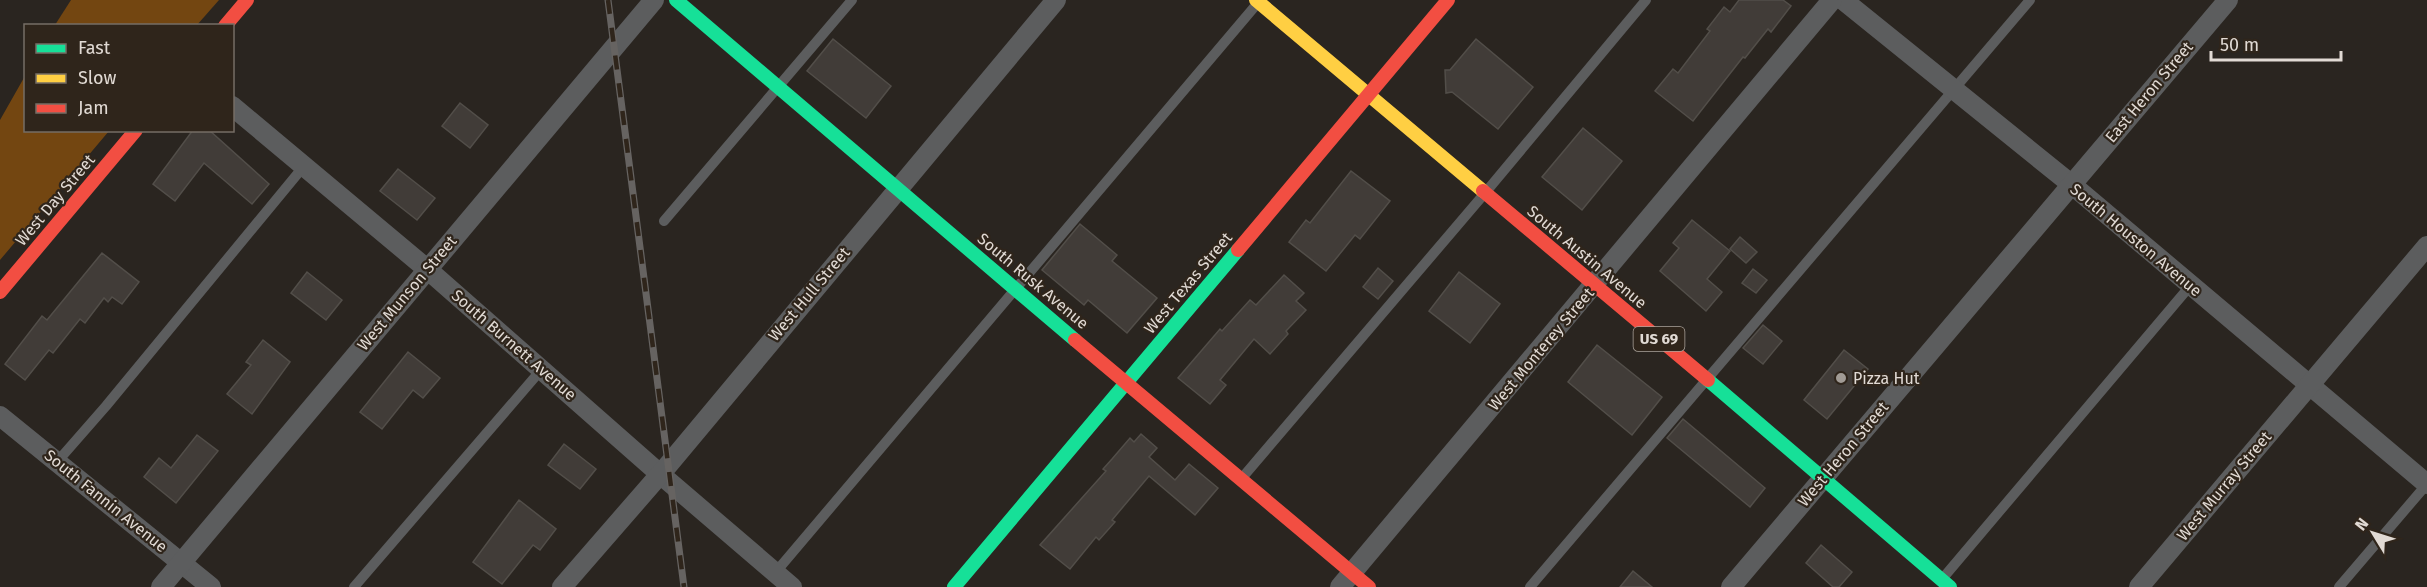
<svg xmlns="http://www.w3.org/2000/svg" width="2427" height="587" viewBox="0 0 2427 587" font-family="'Fira Sans',sans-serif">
  <rect width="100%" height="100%" fill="#2a2520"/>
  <g fill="#734611">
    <polygon points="71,0 219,0 197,25 55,25"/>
    <polygon points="25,76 26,130 109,131 0,260 0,120"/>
  </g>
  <g fill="#413c38" stroke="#524e49" stroke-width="1.5">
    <polygon points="1739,0 1783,0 1791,6 1771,32 1768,29 1745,58 1743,57 1693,121 1655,91 1673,69 1678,73 1710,31 1707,29 1724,7 1730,12"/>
    <polygon points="833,39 891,86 866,118 807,71"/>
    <polygon points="1476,39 1533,87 1498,129 1452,92 1446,93 1445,70 1450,70"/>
    <polygon points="460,103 488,125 470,148 442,126"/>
    <polygon points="1583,128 1622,161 1582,210 1542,177"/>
    <polygon points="193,130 209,130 269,184 252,204 204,163 175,201 153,184"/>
    <polygon points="398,169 435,198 417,220 380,191"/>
    <polygon points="1351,171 1390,201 1360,239 1355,235 1326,271 1289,242 1306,220 1310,223"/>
    <polygon points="1692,220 1730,251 1707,279 1722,292 1706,311 1660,271 1679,248 1673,243"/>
    <polygon points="1080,224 1117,255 1112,261 1157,298 1127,333 1088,300 1084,305 1042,270"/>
    <polygon points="1740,237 1757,252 1746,263 1730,249"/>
    <polygon points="102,253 139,282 122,304 112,297 108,302 104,298 85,323 80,319 53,353 49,350 25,380 5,364 42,316 47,320"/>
    <polygon points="1378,268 1393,281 1378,299 1363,287"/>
    <polygon points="1753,269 1767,280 1756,293 1742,283"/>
    <polygon points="307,272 342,300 326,320 291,293"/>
    <polygon points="1459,272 1500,304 1470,343 1429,311"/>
    <polygon points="1284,275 1304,293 1296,301 1306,310 1286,331 1288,334 1270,354 1254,339 1220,380 1226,385 1210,404 1178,378 1220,329 1222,331 1250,300 1256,305"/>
    <polygon points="1763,325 1782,341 1763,364 1743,348"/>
    <polygon points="263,340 290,362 252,414 227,394 251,365 246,362"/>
    <polygon points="1597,345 1662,397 1632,435 1568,382"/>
    <polygon points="1844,350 1868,369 1827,419 1804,400"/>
    <polygon points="408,352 440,378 423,398 413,390 382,429 360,412"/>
    <polygon points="1683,419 1765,488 1750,507 1667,438"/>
    <polygon points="1141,434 1157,448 1149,457 1175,480 1189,464 1218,488 1195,515 1149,476 1112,520 1115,522 1099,540 1096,537 1070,569 1040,545 1106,471 1103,469 1112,459 1130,438 1134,442"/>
    <polygon points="197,435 218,451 176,503 144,477 159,458 171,468"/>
    <polygon points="564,444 596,469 580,489 548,465"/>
    <polygon points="519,500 556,529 540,550 533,545 502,584 473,562"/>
    <polygon points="1821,545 1852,572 1839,587 1833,587 1806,563"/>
    <polygon points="1633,571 1652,587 1620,587"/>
  </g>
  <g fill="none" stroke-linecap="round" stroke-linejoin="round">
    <g stroke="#5c5d5e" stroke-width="10">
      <polyline points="664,221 852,0"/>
      <polyline points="57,462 106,406 304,166"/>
      <polyline points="1242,478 1485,193 1646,0"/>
      <polyline points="775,573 1256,5"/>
      <polyline points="1943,578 2190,286"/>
      <polyline points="354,587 541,370"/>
      <polyline points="1530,587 2030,0"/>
      <polyline points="2339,587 2427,484"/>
    </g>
    <g stroke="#5c5d5e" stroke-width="20">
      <polyline points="1843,0 2071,184 2427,484"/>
      <polyline points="232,106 427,269 660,474 792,587"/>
      <polyline points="0,416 211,587"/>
      <polyline points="161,587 654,0"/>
      <polyline points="562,587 669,464 1056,0"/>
      <polyline points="1340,587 1832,0"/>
      <polyline points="1731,587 2228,0"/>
      <polyline points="2139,587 2427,246"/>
    </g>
    <g stroke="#16e098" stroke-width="14">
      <polyline points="676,0 1075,340"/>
      <polyline points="1708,380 1950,587"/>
      <polyline points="954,587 1238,250"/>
    </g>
    <polyline stroke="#ffcf43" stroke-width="14" points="1256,0 1483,191"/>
    <g stroke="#f24e42" stroke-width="14">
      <polyline points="225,26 247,0"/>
      <polyline points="1483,191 1708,380"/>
      <polyline points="1238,250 1448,0"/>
      <polyline points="0,292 136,130"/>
      <polyline points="1075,340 1369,587"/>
    </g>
    <g stroke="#666361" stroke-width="7">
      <polyline id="rail" points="608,0 684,587"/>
    </g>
    <use href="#rail" stroke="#2f251b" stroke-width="4.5" stroke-dasharray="14" stroke-linecap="butt"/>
  </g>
  <circle fill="#a19b95" stroke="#2f251b" stroke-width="2" cx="1841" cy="378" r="6"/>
  <g text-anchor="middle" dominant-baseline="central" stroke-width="4.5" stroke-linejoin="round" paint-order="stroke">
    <rect fill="#2f251b" stroke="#aca49c" stroke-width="1.5" x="1633.5" y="327" width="51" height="24" rx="4.5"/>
    <g font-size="15" font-weight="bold" fill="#e1dad4">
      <text x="1659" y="339">US 69</text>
    </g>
    <g font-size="16" fill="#e1dad4" stroke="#2f251b">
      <text transform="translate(2149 92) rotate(-50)">East Heron Street</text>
      <text transform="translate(55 200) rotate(-50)">West Day Street</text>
      <text transform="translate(2136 240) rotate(40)">South Houston Avenue</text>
      <text transform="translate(1587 257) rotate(40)">South Austin Avenue</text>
      <text transform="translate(1033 281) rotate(40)">South Rusk Avenue</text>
      <text transform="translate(1188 283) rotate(-50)">West Texas Street</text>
      <text transform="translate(407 293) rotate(-50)">West Munson Street</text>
      <text transform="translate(809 294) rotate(-50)">West Hull Street</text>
      <text transform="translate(514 345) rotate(41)">South Burnett Avenue</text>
      <text transform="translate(1541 349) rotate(-50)">West Monterey Street</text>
      <text transform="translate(1843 454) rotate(-50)">West Heron Street</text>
      <text transform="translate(2224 486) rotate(-50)">West Murray Street</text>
      <text transform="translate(106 501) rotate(39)">South Fannin Avenue</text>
    </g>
    <g font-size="16" fill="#e1dad4" stroke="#2f251b" text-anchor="start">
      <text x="1853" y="378">Pizza Hut</text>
    </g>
  </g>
  <rect x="24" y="24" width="210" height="108" fill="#2f251b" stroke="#766d65" stroke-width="1.5"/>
  <rect x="36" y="44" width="30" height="9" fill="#16e098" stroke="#766d65" stroke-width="1.5"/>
  <text x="78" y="54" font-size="18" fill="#e1dad4">Fast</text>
  <rect x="36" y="74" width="30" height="9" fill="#ffcf43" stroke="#766d65" stroke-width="1.5"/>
  <text x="78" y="84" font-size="18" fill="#e1dad4">Slow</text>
  <rect x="36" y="104" width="30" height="9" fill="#f24e42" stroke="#766d65" stroke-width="1.5"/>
  <text x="78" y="114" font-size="18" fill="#e1dad4">Jam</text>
  <g transform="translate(2373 533) rotate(308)" stroke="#2f251b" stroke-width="4.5" paint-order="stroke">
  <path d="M0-4.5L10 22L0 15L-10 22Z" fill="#e1dad4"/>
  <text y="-9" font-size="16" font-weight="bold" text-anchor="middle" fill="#e1dad4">N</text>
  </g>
  <path d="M2211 51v9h130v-9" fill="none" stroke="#e1dad4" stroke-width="3"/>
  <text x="2220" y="51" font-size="18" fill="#e1dad4" stroke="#2f251b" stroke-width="4.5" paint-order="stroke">50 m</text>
</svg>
